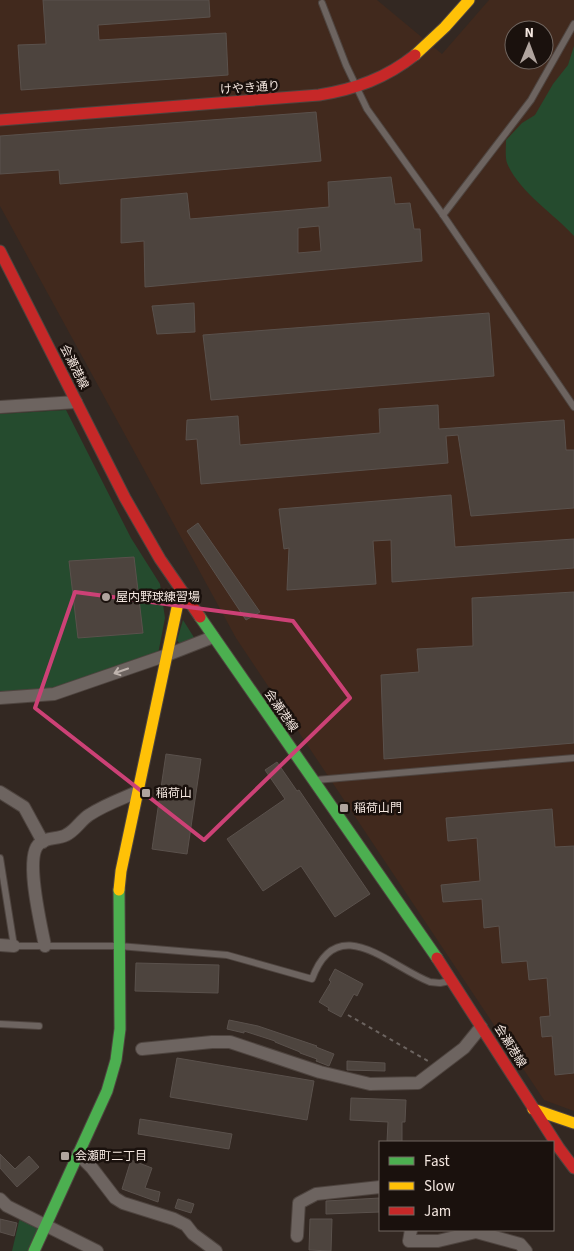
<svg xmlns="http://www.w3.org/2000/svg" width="574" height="1251" viewBox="0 0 574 1251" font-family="'Source Sans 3','Noto Sans JP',sans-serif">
  <rect width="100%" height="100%" fill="#332822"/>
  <path fill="#41291d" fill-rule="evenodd" d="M 0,0 L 377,0 L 442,54 L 489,0 L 574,0 L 574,1111 L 544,1100 L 236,638 L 0,206 ZM 514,30 L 544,30 L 544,60 L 514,60 Z"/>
  <g fill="#254b2e">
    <path d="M 574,46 L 574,236 C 554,214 519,192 507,163 C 505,157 506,147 506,140 L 522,123 L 535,115 L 553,84 L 568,65 Z"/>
    <polygon points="66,410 131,538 160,584 165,618 158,654 52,690 0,694 0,414"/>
    <polygon points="183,620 195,639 179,643 177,640"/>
    <polygon points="21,1213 45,1226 34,1251 12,1251"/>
  </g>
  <g fill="#4d443e" stroke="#5a514c" fill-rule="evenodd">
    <polygon points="43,0 209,0 210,17 98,25 99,40 226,33 228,75 21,90 18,45 46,44"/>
    <polygon points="316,112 321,161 60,184 59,170 0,174 0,136"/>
    <path d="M 391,177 L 395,204 L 410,203 L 414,229 L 420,229 L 422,261 L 145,287 L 144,241 L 121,243 L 121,199 L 187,193 L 190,219 L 329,207 L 328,182 ZM 319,226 L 321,251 L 298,253 L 298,228 Z"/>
    <polygon points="194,303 195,332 157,334 152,306"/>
    <polygon points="489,313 494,376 211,400 203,335"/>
    <polygon points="438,405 439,429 564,420 566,450 574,450 574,508 471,516 458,435 446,436 448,463 201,484 197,439 186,440 187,420 238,416 240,445 380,433 379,409"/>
    <polygon points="451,495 455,547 574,539 574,568 392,582 391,540 373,541 376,584 287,590 289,548 284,549 279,509"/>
    <polygon points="198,523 260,612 246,620 187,531"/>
    <polygon points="134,557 143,633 78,638 69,561"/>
    <polygon points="574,592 574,743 384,759 381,675 419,672 417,649 473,646 472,598"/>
    <polygon points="166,754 201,759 187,854 152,849"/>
    <polygon points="277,762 297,791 299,790 370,894 335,917 301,866 263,891 227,839 285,799 265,770"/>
    <polygon points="552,809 555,847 574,846 574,1073 555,1075 552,1036 542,1037 540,1017 550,1016 547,978 529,980 527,961 502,963 499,926 484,928 482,899 443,902 441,885 480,881 477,838 448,841 446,818"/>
    <polygon points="136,963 219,965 218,993 135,991"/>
    <polygon points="335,969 363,984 357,996 354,994 341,1017 328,1010 329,1008 319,1002 331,982 329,980"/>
    <polygon points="229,1020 258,1026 317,1046 316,1047 334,1054 329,1066 316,1061 317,1059 300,1053 300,1052 275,1042 275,1041 244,1031 244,1033 227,1029"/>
    <polygon points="177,1058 314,1081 307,1120 170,1097"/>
    <polygon points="347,1061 385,1063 385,1071 347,1070"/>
    <polygon points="351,1098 406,1100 405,1122 402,1122 402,1142 387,1142 388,1122 350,1120"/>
    <polygon points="140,1119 232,1134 229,1149 138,1134"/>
    <polygon points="0,1154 15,1169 29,1156 39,1167 17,1187 0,1168"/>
    <polygon points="131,1160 152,1168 145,1188 160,1192 158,1202 122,1189"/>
    <polygon points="380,1198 380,1212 326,1214 326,1201"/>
    <polygon points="178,1199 194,1204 191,1213 175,1208"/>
    <polygon points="0,1219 17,1223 14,1236 0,1232"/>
    <polygon points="310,1219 332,1219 331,1251 309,1250"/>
  </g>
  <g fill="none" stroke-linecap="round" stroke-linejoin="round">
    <g stroke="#4e443f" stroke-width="8">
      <g id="lane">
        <polyline points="322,3 346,65 367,109 443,215 574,407"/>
        <polyline points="443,215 531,100 574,24"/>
        <polyline points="316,780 574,758"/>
        <path d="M 0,858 L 14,946 L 119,946 L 227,955 L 312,979 C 337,910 389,966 430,982 L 440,983 L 450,981"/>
        <polyline points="0,1024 39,1026"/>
      </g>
    </g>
    <g stroke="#4e443f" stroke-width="14">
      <g id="street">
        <polyline points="0,407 76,402"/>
        <polyline points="0,698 54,694 167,655 213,637"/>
        <polyline points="0,792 24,807 43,842"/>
        <polyline points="0,945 14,946"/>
        <path d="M 45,946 C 41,925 25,860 38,845 C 46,836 57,840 66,835 C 75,831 81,820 89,815 C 104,805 121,799 137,792"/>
        <polyline points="142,1049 212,1042 230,1042 320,1072 370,1084 418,1083 464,1048 481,1027"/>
        <polyline points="78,1154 92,1168 115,1198 123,1203 174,1219 186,1225 193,1234 216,1251"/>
        <polyline points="0,1199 7,1206 97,1251"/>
        <polyline points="411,1230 409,1241 438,1241 476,1232 520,1244 526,1251"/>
        <polyline points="297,1236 299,1203 316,1194 380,1187"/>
      </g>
    </g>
    <g stroke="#4e443f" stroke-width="13">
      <g id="fast">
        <polyline points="200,617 437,958"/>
        <polyline points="34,1251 107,1091 116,1060 120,1029 119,890"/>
      </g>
    </g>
    <g stroke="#4e443f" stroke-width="13">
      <g id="slow">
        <polyline points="415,55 445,27 469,0"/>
        <polyline points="119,890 121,871 178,603 183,594"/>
        <polyline points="533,1109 574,1123"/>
      </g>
    </g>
    <g stroke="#4e443f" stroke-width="13">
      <g id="jam">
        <path d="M 0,120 L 319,95 C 356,89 386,78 415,55"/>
        <polyline points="0,251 125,498 160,559 200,617"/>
        <polyline points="437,958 559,1148 574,1168"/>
      </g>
    </g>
    <polyline stroke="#6c6460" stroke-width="2" stroke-dasharray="4 4" stroke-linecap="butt" points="348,1015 428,1061"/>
    <use href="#lane" stroke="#6d6460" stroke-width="6"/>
    <use href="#street" stroke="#6d6460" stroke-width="12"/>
    <use href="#fast" stroke="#4caf50" stroke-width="11"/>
    <use href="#slow" stroke="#ffc107" stroke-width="11"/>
    <use href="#jam" stroke="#c62828" stroke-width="11"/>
  </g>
  <defs><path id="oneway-shaft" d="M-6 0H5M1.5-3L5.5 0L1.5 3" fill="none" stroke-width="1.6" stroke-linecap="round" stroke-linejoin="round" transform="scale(1.25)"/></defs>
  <use stroke="#beb3ad" href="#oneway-shaft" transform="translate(121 671) rotate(161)"/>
  <path fill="none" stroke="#cc4176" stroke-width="4" stroke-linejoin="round" d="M 75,592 L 293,621 L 350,698 L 204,840 L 35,708 Z"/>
  <g fill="#b0a49e" stroke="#1a110d" stroke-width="2">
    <circle cx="106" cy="597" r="5"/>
    <rect x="141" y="788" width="10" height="10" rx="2.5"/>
    <rect x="339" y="803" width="10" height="10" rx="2.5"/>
    <rect x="60" y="1151" width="10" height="10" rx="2.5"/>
  </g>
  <g text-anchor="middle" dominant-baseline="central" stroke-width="5" stroke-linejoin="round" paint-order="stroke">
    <g font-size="12" fill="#f4e7e0" stroke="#1a110d">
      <text transform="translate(250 88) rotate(-4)">けやき通り</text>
      <text transform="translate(74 367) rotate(63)">会瀬港線</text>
      <text transform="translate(281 711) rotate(55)">会瀬港線</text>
      <text transform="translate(510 1046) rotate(58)">会瀬港線</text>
    </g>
    <g font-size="12" fill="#f4e7e0" stroke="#1a110d" text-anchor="start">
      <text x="116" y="597">屋内野球練習場</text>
      <text x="156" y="793">稲荷山</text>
      <text x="354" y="808">稲荷山門</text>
      <text x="75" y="1156">会瀬町二丁目</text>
    </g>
  </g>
  <rect x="379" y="1141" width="175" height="90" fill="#1a110d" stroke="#716761"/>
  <rect x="389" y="1157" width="25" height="8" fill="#4caf50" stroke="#716761"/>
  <text x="424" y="1166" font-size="15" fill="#f4e7e0">Fast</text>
  <rect x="389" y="1182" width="25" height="8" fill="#ffc107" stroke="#716761"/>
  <text x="424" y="1191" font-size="15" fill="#f4e7e0">Slow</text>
  <rect x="389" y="1207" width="25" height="8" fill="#c62828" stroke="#716761"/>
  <text x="424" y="1216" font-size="15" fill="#f4e7e0">Jam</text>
  <g transform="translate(529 45) rotate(1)"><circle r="24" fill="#1a110d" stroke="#716761"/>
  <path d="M0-4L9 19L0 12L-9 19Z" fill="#b0a49e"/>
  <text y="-8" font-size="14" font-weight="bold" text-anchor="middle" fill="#f4e7e0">N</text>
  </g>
</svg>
